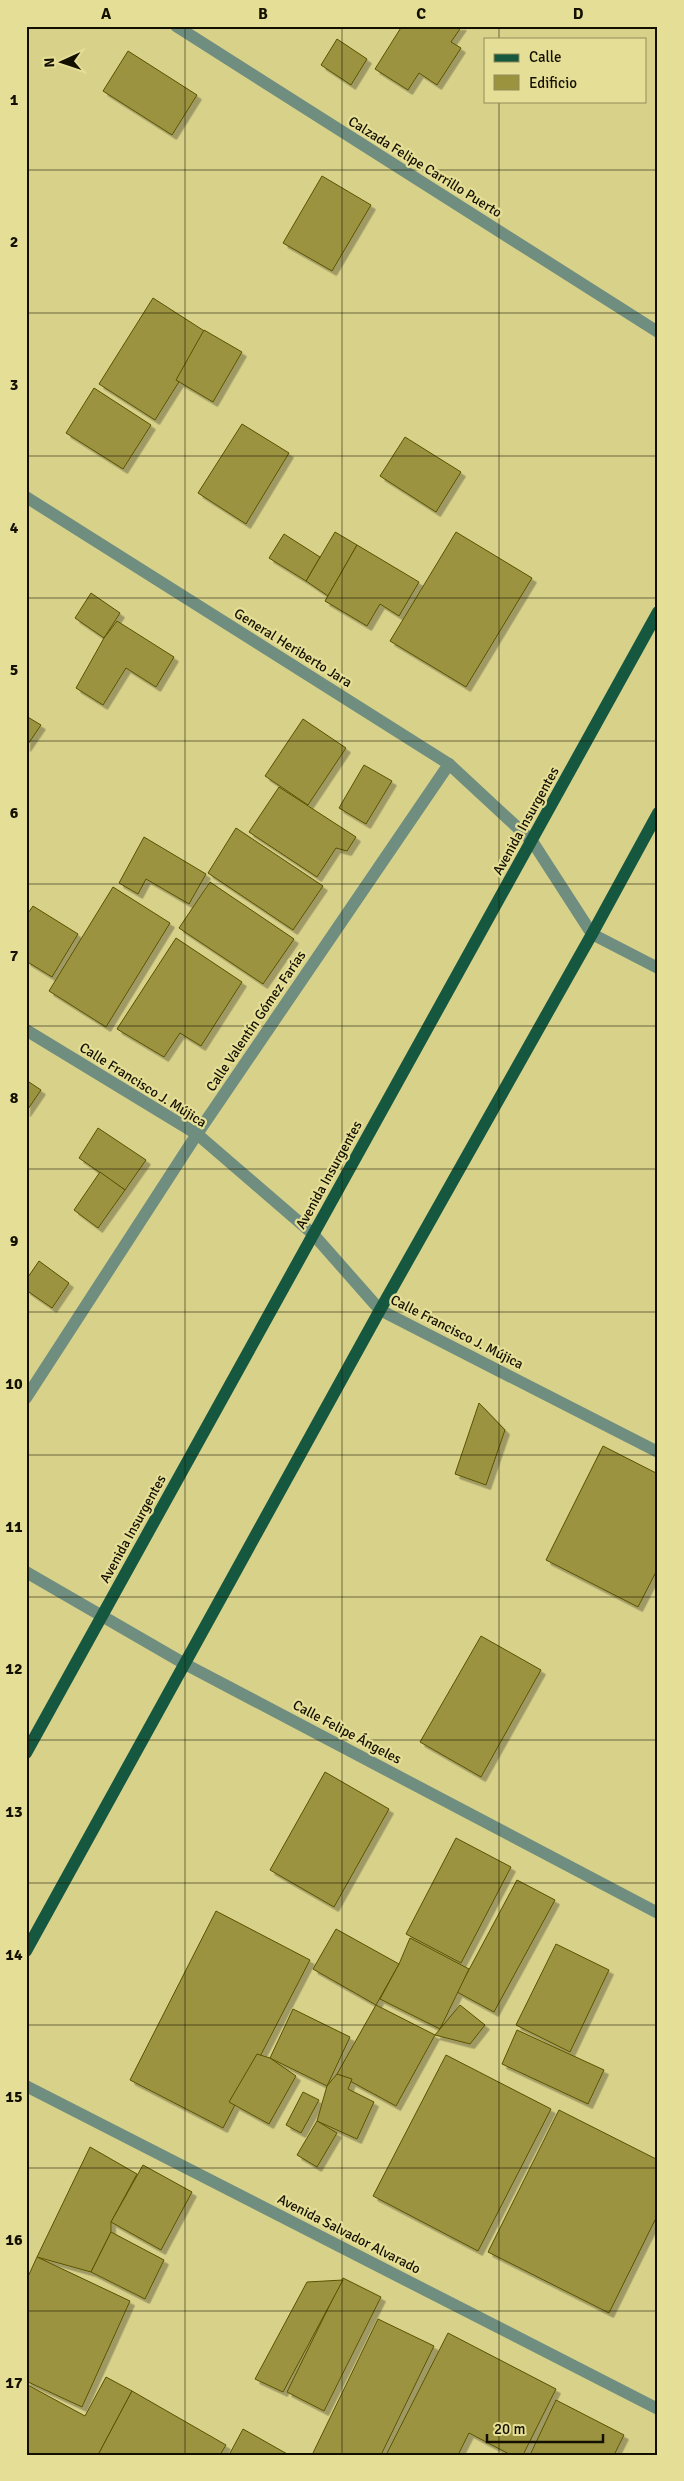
<svg xmlns="http://www.w3.org/2000/svg" width="684" height="2481" viewBox="0 0 684 2481" font-family="Signika,sans-serif">
  <defs>
    <filter id="shadow"><feDropShadow dx="4.5" dy="4.5" stdDeviation="0" flood-color="#0004"/></filter>
  </defs>
  <rect width="100%" height="100%" fill="#d8d18a"/>
  <g fill="#9c933f" stroke="#595200" filter="url(#shadow)">
    <polygon points="402,26 462,26 451,42 461,48 437,85 419,73 408,90 375,69"/>
    <polygon points="337,39 367,59 351,85 321,65"/>
    <polygon points="128,51 197,95 172,135 103,91"/>
    <polygon points="322,176 371,205 332,271 283,243"/>
    <polygon points="153,298 209,334 155,420 99,384"/>
    <polygon points="204,330 242,352 213,402 176,380"/>
    <polygon points="94,388 151,425 123,469 66,433"/>
    <polygon points="242,424 289,453 246,524 198,493"/>
    <polygon points="405,437 461,472 436,512 380,476"/>
    <polygon points="335,532 357,545 328,596 306,581"/>
    <polygon points="456,532 532,578 466,687 390,641"/>
    <polygon points="284,534 320,557 306,581 269,558"/>
    <polygon points="357,545 419,582 399,616 380,604 367,626 325,601"/>
    <polygon points="91,593 120,613 104,638 75,618"/>
    <polygon points="117,621 174,657 156,687 126,668 103,705 76,688 104,638"/>
    <polygon points="26,716 41,725 26,747"/>
    <polygon points="303,719 346,748 308,805 265,776"/>
    <polygon points="364,765 392,781 366,824 339,808"/>
    <polygon points="279,787 356,837 347,851 336,848 317,877 249,832"/>
    <polygon points="236,828 323,886 293,930 208,873"/>
    <polygon points="144,837 206,874 189,904 146,879 138,894 119,883"/>
    <polygon points="210,882 294,939 263,984 179,928"/>
    <polygon points="113,887 170,923 106,1027 49,991"/>
    <polygon points="33,906 78,934 52,977 26,961 26,916"/>
    <polygon points="176,938 242,982 201,1046 180,1033 164,1057 117,1029"/>
    <polygon points="26,1080 41,1090 26,1112"/>
    <polygon points="98,1128 146,1160 125,1190 79,1158"/>
    <polygon points="100,1172 125,1190 98,1228 74,1210"/>
    <polygon points="39,1261 69,1283 52,1308 26,1290 26,1280"/>
    <polygon points="479,1403 505,1430 486,1485 455,1474"/>
    <polygon points="603,1446 658,1474 658,1568 638,1607 546,1560"/>
    <polygon points="481,1636 541,1670 481,1777 420,1742"/>
    <polygon points="325,1772 389,1809 334,1907 270,1870"/>
    <polygon points="456,1838 511,1867 461,1963 406,1934"/>
    <polygon points="517,1880 555,1900 494,2012 457,1992"/>
    <polygon points="216,1911 310,1960 223,2128 130,2080"/>
    <polygon points="336,1929 399,1964 376,2005 313,1969"/>
    <polygon points="410,1938 469,1969 440,2029 380,1999 399,1964"/>
    <polygon points="556,1944 609,1970 570,2052 516,2025"/>
    <polygon points="376,2005 435,2035 396,2106 337,2074"/>
    <polygon points="460,2005 485,2025 470,2044 435,2035"/>
    <polygon points="293,2009 350,2037 327,2086 270,2058"/>
    <polygon points="517,2030 604,2070 588,2104 502,2064"/>
    <polygon points="257,2054 270,2058 296,2076 269,2124 229,2102"/>
    <polygon points="446,2055 551,2109 478,2251 373,2196"/>
    <polygon points="337,2074 352,2079 348,2089 374,2102 357,2139 317,2121 327,2086"/>
    <polygon points="303,2092 319,2100 301,2133 286,2125"/>
    <polygon points="559,2110 658,2160 658,2214 609,2313 488,2252"/>
    <polygon points="317,2121 337,2133 317,2167 297,2155"/>
    <polygon points="90,2147 137,2174 111,2222 111,2232 91,2272 37,2257"/>
    <polygon points="143,2165 192,2192 161,2250 111,2222"/>
    <polygon points="111,2232 164,2260 145,2299 91,2272"/>
    <polygon points="37,2257 130,2301 82,2407 26,2381 26,2281"/>
    <polygon points="343,2278 381,2297 324,2411 287,2392"/>
    <polygon points="343,2280 283,2392 255,2379 307,2282"/>
    <polygon points="378,2319 434,2346 381,2455 312,2455"/>
    <polygon points="448,2333 556,2389 523,2455 511,2455 469,2433 458,2455 386,2455"/>
    <polygon points="106,2377 132,2391 98,2455 26,2455 26,2384 85,2416"/>
    <polygon points="132,2391 226,2445 220,2455 98,2455"/>
    <polygon points="556,2400 624,2435 614,2455 530,2455"/>
    <polygon points="243,2429 289,2455 229,2455"/>
  </g>
  <g fill="none" stroke-linecap="round" stroke-linejoin="round">
    <g stroke="#6f8e7f" stroke-width="12">
      <polyline points="176,26 658,332"/>
      <polyline points="26,497 449,764 532,841 592,934 658,968"/>
      <polyline points="26,1030 197,1134 313,1234 380,1310 658,1452"/>
      <polyline points="26,1398 197,1134 449,764"/>
      <polyline points="26,1572 185,1664 658,1913"/>
      <polyline points="26,2086 658,2409"/>
    </g>
    <g stroke="#16583f" stroke-width="12">
      <polyline points="26,1753 658,612"/>
      <polyline points="26,1951 380,1310 592,934 658,813"/>
    </g>
  </g>
  <path fill="none" stroke="#141000" stroke-width="1" stroke-opacity="0.55" d="M 185,26 L 185,2455M 342,26 L 342,2455M 499,26 L 499,39M 499,101 L 499,2455M 26,170 L 658,170M 26,313 L 658,313M 26,456 L 658,456M 26,598 L 658,598M 26,741 L 658,741M 26,884 L 658,884M 26,1026 L 658,1026M 26,1169 L 658,1169M 26,1312 L 658,1312M 26,1455 L 658,1455M 26,1597 L 658,1597M 26,1740 L 658,1740M 26,1883 L 658,1883M 26,2025 L 658,2025M 26,2168 L 658,2168M 26,2311 L 658,2311"/>
  <g text-anchor="middle" dominant-baseline="central" stroke-width="4.5" stroke-linejoin="round" paint-order="stroke">
    <g font-size="14" fill="#141000" stroke="#e5de96">
      <text transform="translate(425 167) rotate(32)">Calzada Felipe Carrillo Puerto</text>
      <text transform="translate(293 648) rotate(32)">General Heriberto Jara</text>
      <text transform="translate(526 821) rotate(-61)">Avenida Insurgentes</text>
      <text transform="translate(256 1021) rotate(-56)">Calle Valentín Gómez Farías</text>
      <text transform="translate(143 1085) rotate(32)">Calle Francisco J. Mújica</text>
      <text transform="translate(329 1175) rotate(-61)">Avenida Insurgentes</text>
      <text transform="translate(457 1332) rotate(27)">Calle Francisco J. Mújica</text>
      <text transform="translate(133 1529) rotate(-61)">Avenida Insurgentes</text>
      <text transform="translate(347 1732) rotate(28)">Calle Felipe Ángeles</text>
      <text transform="translate(349 2234) rotate(27)">Avenida Salvador Alvarado</text>
    </g>
  </g>
  <rect width="684" height="2481" fill="none" stroke="#e5de96" stroke-width="55"/>
  <rect x="484" y="38" width="162" height="65" fill="#e5de96" stroke="#918c5a"/>
  <rect x="494" y="54" width="25" height="8" fill="#16583f" stroke="#918c5a"/>
  <text x="529" y="62" font-size="15" fill="#141000">Calle</text>
  <rect x="494" y="75" width="25" height="15" fill="#9c933f" stroke="#918c5a"/>
  <text x="529" y="88" font-size="15" fill="#141000">Edificio</text>
  <g transform="translate(62 62) rotate(267)" stroke="#e5de96" stroke-width="4" paint-order="stroke">
  <path d="M0-4L9 19L0 12L-9 19Z" fill="#141000"/>
  <text y="-8" font-size="14" font-weight="bold" text-anchor="middle" fill="#141000">N</text>
  </g>
  <path d="M487 2434v8h116v-8" fill="none" stroke="#141000" stroke-width="2.5"/>
  <text x="494" y="2434" font-size="15" fill="#141000" stroke="#e5de96" stroke-width="4" paint-order="stroke">20 m</text>
  <rect x="28" y="28" width="628" height="2426" fill="none" stroke="#141000" stroke-width="2"/>
  <g font-size="16" text-anchor="middle" font-weight="bold" fill="#141000">
    <text x="106" y="19">A</text>
    <text x="263" y="19">B</text>
    <text x="421" y="19">C</text>
    <text x="578" y="19">D</text>
    <text x="14" y="105">1</text>
    <text x="14" y="247">2</text>
    <text x="14" y="390">3</text>
    <text x="14" y="533">4</text>
    <text x="14" y="675">5</text>
    <text x="14" y="818">6</text>
    <text x="14" y="961">7</text>
    <text x="14" y="1103">8</text>
    <text x="14" y="1246">9</text>
    <text x="14" y="1389">10</text>
    <text x="14" y="1532">11</text>
    <text x="14" y="1674">12</text>
    <text x="14" y="1817">13</text>
    <text x="14" y="1960">14</text>
    <text x="14" y="2102">15</text>
    <text x="14" y="2245">16</text>
    <text x="14" y="2388">17</text>
  </g>
</svg>
